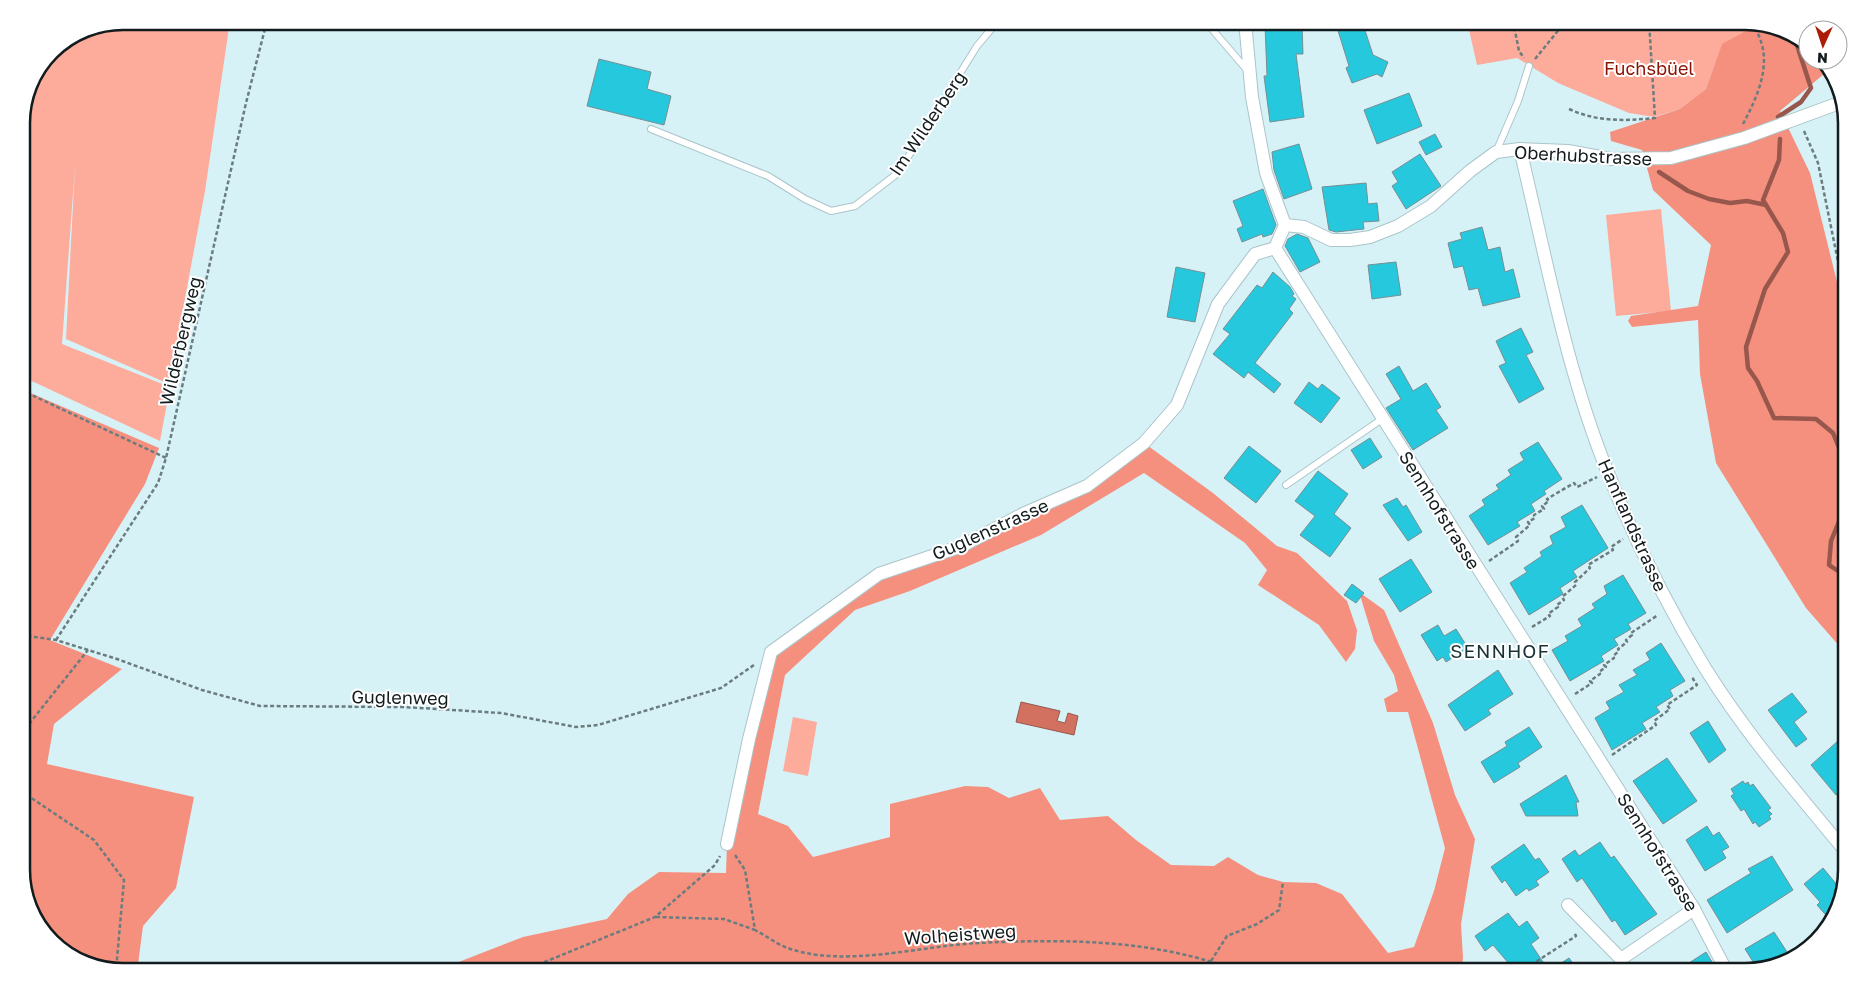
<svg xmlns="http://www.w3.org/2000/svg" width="1868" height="993" viewBox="0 0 1868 993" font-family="'Golos Text',sans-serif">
  <rect width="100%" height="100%" fill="#d7f2f7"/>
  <g fill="#fdab9b">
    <polygon points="123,21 230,21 205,191 169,384 66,339 75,166 62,344 170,387 160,441 21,376 21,117 29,84 51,51 85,29"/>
    <polygon points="1467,21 1745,21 1749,22 1742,33 1722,45 1706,89 1680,109 1654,117 1629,113 1558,83 1517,58 1477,65"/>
    <polygon points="1661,209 1671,311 1616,316 1606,215"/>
    <polygon points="793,717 817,722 808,776 783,771"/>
  </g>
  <g fill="#f5907e">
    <polygon points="1749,22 1790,32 1808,48 1808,60 1822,60 1830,69 1780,111 1810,173 1840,294 1847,307 1847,655 1806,608 1716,463 1700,374 1698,320 1632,327 1628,321 1631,316 1698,306 1711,245 1653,190 1642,150 1611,141 1610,132 1680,109 1706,89 1722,44 1742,33"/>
    <polygon points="21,389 159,448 145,484 50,640 122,669 54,724 47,764 194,797 176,888 143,926 137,972 123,972 78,961 39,927 21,877"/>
    <polygon points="1144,443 1213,493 1277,546 1297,553 1347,601 1357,630 1355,649 1346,662 1319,625 1258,585 1267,570 1245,543 1144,473 1041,535 910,591 855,610 785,675 758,814 788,826 813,857 890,837 890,804 965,786 988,787 1009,798 1040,788 1060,820 1108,816 1136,840 1171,865 1214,866 1228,857 1258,875 1283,882 1316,883 1342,894 1388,953 1414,947 1434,891 1445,848 1408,712 1387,712 1384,699 1398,691 1394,675 1374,641 1359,592 1384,610 1433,723 1455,795 1475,839 1461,924 1463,958 1461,972 433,972 523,937 607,919 628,894 659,872 726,873 727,844 771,652 879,574 962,546 1087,486"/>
  </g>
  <polygon fill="#d27160" stroke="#98574c" points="1021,702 1060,711 1057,721 1065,723 1068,713 1078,716 1074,735 1016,722"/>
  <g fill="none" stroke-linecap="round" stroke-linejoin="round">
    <g stroke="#98574c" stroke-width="4.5">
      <polyline points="1778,117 1801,102 1811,88 1794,36"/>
      <polyline points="1780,139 1779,160 1763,200 1783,233 1788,252 1765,289 1746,347 1748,368 1757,381 1774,418 1816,419 1833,433 1845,462 1845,507 1831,541 1829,565 1838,571 1847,573"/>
      <polyline points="1659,172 1688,191 1709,199 1730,203 1747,201 1766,205"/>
    </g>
  </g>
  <g fill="#26c8de" stroke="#768f93">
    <polygon points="1335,21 1362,21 1373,55 1388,62 1382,77 1377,74 1352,83 1346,68 1349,66"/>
    <polygon points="1302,24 1303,54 1296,54 1304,117 1270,122 1264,76 1267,76 1265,25"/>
    <polygon points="599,59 651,72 647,89 671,96 664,125 587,106"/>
    <polygon points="1409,93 1422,126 1377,144 1364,110"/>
    <polygon points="1435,134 1442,147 1426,155 1419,142"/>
    <polygon points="1299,144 1312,189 1284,199 1274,170 1272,152"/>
    <polygon points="1420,154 1441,186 1406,209 1392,186 1398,182 1392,172"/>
    <polygon points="1366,183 1368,204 1377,203 1379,221 1363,222 1364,229 1336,232 1329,230 1322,187"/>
    <polygon points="1263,189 1276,225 1272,234 1263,237 1262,234 1242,242 1237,229 1243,226 1233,201"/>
    <polygon points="1482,227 1488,250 1500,247 1505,272 1513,269 1520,297 1483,306 1478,288 1469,290 1463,266 1454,268 1448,243 1462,239 1460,233"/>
    <polygon points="1297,234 1308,238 1320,262 1300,272 1285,246 1288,239"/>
    <polygon points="1396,262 1401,295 1372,299 1368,265"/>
    <polygon points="1176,267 1205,273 1195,322 1167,317"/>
    <polygon points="1273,272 1290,287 1294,294 1292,296 1296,299 1289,309 1293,313 1255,363 1281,384 1274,393 1248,372 1244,378 1213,354 1230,334 1223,329 1257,285 1262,288"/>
    <polygon points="1521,328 1533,352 1526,355 1544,389 1519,403 1499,366 1506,363 1496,341"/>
    <polygon points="1399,366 1413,391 1426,383 1441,407 1436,410 1448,428 1413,450 1386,408 1401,399 1386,374"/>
    <polygon points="1309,382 1318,389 1322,384 1340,398 1321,423 1294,403"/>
    <polygon points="1370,438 1382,457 1363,469 1351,450"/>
    <polygon points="1538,442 1562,479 1544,491 1546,494 1531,504 1535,511 1517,522 1520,526 1488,545 1469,516 1485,505 1482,500 1499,489 1496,485 1511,475 1508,470 1524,460 1520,453"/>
    <polygon points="1249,446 1281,471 1256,503 1224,478"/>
    <polygon points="1318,471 1348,494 1334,514 1351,528 1330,557 1300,535 1315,516 1295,501"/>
    <polygon points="1397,498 1403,507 1406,505 1422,532 1408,541 1383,505"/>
    <polygon points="1582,505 1608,548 1573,571 1577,577 1560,588 1563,594 1529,615 1510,583 1527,572 1524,568 1542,556 1540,552 1553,544 1550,536 1566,527 1561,517"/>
    <polygon points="1411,559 1432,592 1400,612 1379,579"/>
    <polygon points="1623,575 1646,613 1628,624 1631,629 1614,639 1618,645 1601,656 1604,661 1570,681 1552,650 1568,641 1565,636 1582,626 1578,619 1595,608 1592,604 1607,594 1604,586"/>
    <polygon points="1352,584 1364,593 1356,603 1344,595"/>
    <polygon points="1438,625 1444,636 1456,629 1468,648 1446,662 1443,657 1437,661 1421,635"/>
    <polygon points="1661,643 1685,681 1670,690 1673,696 1656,707 1660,712 1642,723 1646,729 1612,750 1595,718 1610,709 1606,702 1624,692 1619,685 1637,675 1633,670 1650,660 1646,653"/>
    <polygon points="1498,670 1513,694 1488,710 1491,714 1465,731 1448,705"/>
    <polygon points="1792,693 1807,712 1794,722 1807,739 1796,747 1768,710"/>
    <polygon points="1708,721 1726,750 1709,763 1690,733"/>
    <polygon points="1529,727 1542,747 1518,763 1520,767 1494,783 1481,762 1507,746 1505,742"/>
    <polygon points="1839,740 1847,749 1847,786 1836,795 1811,765"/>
    <polygon points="1667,758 1697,801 1663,824 1633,781"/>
    <polygon points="1566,775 1579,802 1576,802 1578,816 1526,816 1520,804"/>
    <polygon points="1743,781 1745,784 1748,782 1750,786 1753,784 1771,808 1768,810 1772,814 1769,816 1771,819 1759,827 1755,822 1753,824 1744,809 1741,811 1731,796 1734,794 1731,789"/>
    <polygon points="1707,826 1713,836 1719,832 1729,847 1722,851 1726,858 1705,871 1686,840"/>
    <polygon points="1600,842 1611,858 1614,856 1657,914 1625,935 1615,920 1612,922 1582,878 1577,882 1562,859 1575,850 1579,856"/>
    <polygon points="1524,844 1535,860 1539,858 1549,872 1536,881 1539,885 1529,891 1527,888 1516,896 1505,880 1502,883 1491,867"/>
    <polygon points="1772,856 1793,890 1727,933 1707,900 1751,873 1748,869"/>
    <polygon points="1823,868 1838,886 1836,888 1841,894 1836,915 1831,921 1817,905 1820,902 1804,884"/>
    <polygon points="1508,913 1519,927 1527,921 1539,938 1531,944 1549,971 1569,958 1579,972 1516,972 1493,945 1485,951 1475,936"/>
    <polygon points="1774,932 1791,958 1757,968 1745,949"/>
    <polygon points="1706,952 1718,972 1675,972"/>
  </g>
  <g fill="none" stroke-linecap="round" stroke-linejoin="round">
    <g stroke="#abc5ca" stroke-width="8">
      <g id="service">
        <polyline points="1205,21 1247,70"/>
        <polyline points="651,129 768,176 805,199 831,211 855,206 898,173 977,46 998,21"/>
        <polyline points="1496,152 1518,101 1529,66"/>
        <polyline points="1286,485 1382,419"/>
      </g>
    </g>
    <g stroke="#abc5ca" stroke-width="14">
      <g id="minor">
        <polyline points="1245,21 1252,97 1266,173 1285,225 1275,248 1694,909 1727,972"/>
        <path d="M 1520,149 C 1546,257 1566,370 1608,473 C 1635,541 1667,606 1705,668 C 1746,734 1797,793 1847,853"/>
        <polyline points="1285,225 1304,227 1331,240 1350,240 1370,237 1398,226 1431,206 1470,171 1496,152 1520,149 1568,151 1611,159 1671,158 1744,138 1842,102"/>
        <polyline points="727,844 749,739 771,652 879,574 962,546 1023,514 1087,486 1144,443 1177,405 1218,304 1255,254 1275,248"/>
        <polyline points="1568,905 1621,959 1694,909"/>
      </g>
    </g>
    <g stroke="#6b7c7f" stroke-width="2.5" stroke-dasharray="4 2.5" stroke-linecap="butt">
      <polyline points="1513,21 1519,51 1524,58"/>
      <polyline points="1535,59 1566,21"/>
      <path d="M 1569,109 C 1597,122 1625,121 1655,118 L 1649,21"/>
      <path d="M 1743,124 C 1760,92 1776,55 1751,23"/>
      <polyline points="1804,131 1818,163 1842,281 1847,290"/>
      <polyline points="21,390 166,458"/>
      <polyline points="1489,561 1518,541 1516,537 1530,525 1528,522 1535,518 1534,515 1544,509 1542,506 1549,501 1547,499 1574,483 1577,487 1597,477"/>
      <polyline points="1532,627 1550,616 1548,614 1558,607 1557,605 1564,600 1562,597 1576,585 1575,582 1590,568 1588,565 1613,550 1611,547 1623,539"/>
      <polyline points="21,635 56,640 117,659 202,690 260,706 404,707 501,713 576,727 598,725 721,688 754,665"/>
      <polyline points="56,640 158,483 166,458 246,103 267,21"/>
      <polyline points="1575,694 1592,683 1590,681 1600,674 1599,672 1606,667 1604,665 1614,658 1613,656 1619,651 1618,649 1627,642 1626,640 1632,635 1631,633 1658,615"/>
      <polyline points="21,734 88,650"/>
      <polyline points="1612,755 1656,725 1654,721 1670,709 1667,705 1697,685 1693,679 1694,678"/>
      <polyline points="21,791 94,840 124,880 116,970"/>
      <path d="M 735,855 L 745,870 L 755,930 C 765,935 775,943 785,947 C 841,969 919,946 978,943 C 1063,939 1149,939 1230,968 L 1235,972"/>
      <polyline points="656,917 724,919 755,930"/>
      <polyline points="1211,961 1227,936 1257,924 1279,910 1283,882"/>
      <polyline points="520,972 655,917 715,865 720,856"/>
      <polyline points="1520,972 1576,936 1574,932"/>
    </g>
    <use href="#service" stroke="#fff" stroke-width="6"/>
    <use href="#minor" stroke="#fff" stroke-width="12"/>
  </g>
  <g text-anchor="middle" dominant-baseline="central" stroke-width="4" stroke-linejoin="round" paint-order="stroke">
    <g font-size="18" fill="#8b1303" stroke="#fff">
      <text x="1649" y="68">Fuchsbüel</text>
    </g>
    <g font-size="18" fill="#121b1d" stroke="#fff">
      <text transform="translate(927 123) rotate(-56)">Im Wilderberg</text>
      <text transform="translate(1583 155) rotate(3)">Oberhubstrasse</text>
      <text transform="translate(180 341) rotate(-77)">Wilderbergweg</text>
      <text transform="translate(1440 510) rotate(58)">Sennhofstrasse</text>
      <text transform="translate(1633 525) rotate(66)">Hanflandstrasse</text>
      <text transform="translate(990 529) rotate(-24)">Guglenstrasse</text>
      <text transform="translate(400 697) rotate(1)">Guglenweg</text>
      <text transform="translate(1658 852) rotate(58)">Sennhofstrasse</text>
      <text transform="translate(960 934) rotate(-4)">Wolheistweg</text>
    </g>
    <g font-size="19" letter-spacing="1" fill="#193034" stroke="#fff">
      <text x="1500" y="650">SENNHOF</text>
    </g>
  </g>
  <path d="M0 0H1868V993H0ZM123 30H1745A93 93 0 0 1 1838 123V870A93 93 0 0 1 1745 963H123A93 93 0 0 1 30 870V123A93 93 0 0 1 123 30Z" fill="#fff" fill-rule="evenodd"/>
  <path fill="none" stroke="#121b1d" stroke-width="2.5" d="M123 30H1745A93 93 0 0 1 1838 123V870A93 93 0 0 1 1745 963H123A93 93 0 0 1 30 870V123A93 93 0 0 1 123 30Z"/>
  <g transform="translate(1823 45) rotate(183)"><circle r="24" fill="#ffffff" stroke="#a0a4a5"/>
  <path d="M0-4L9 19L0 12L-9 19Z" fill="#ac1d08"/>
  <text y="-8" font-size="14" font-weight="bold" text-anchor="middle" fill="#121b1d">N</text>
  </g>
</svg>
